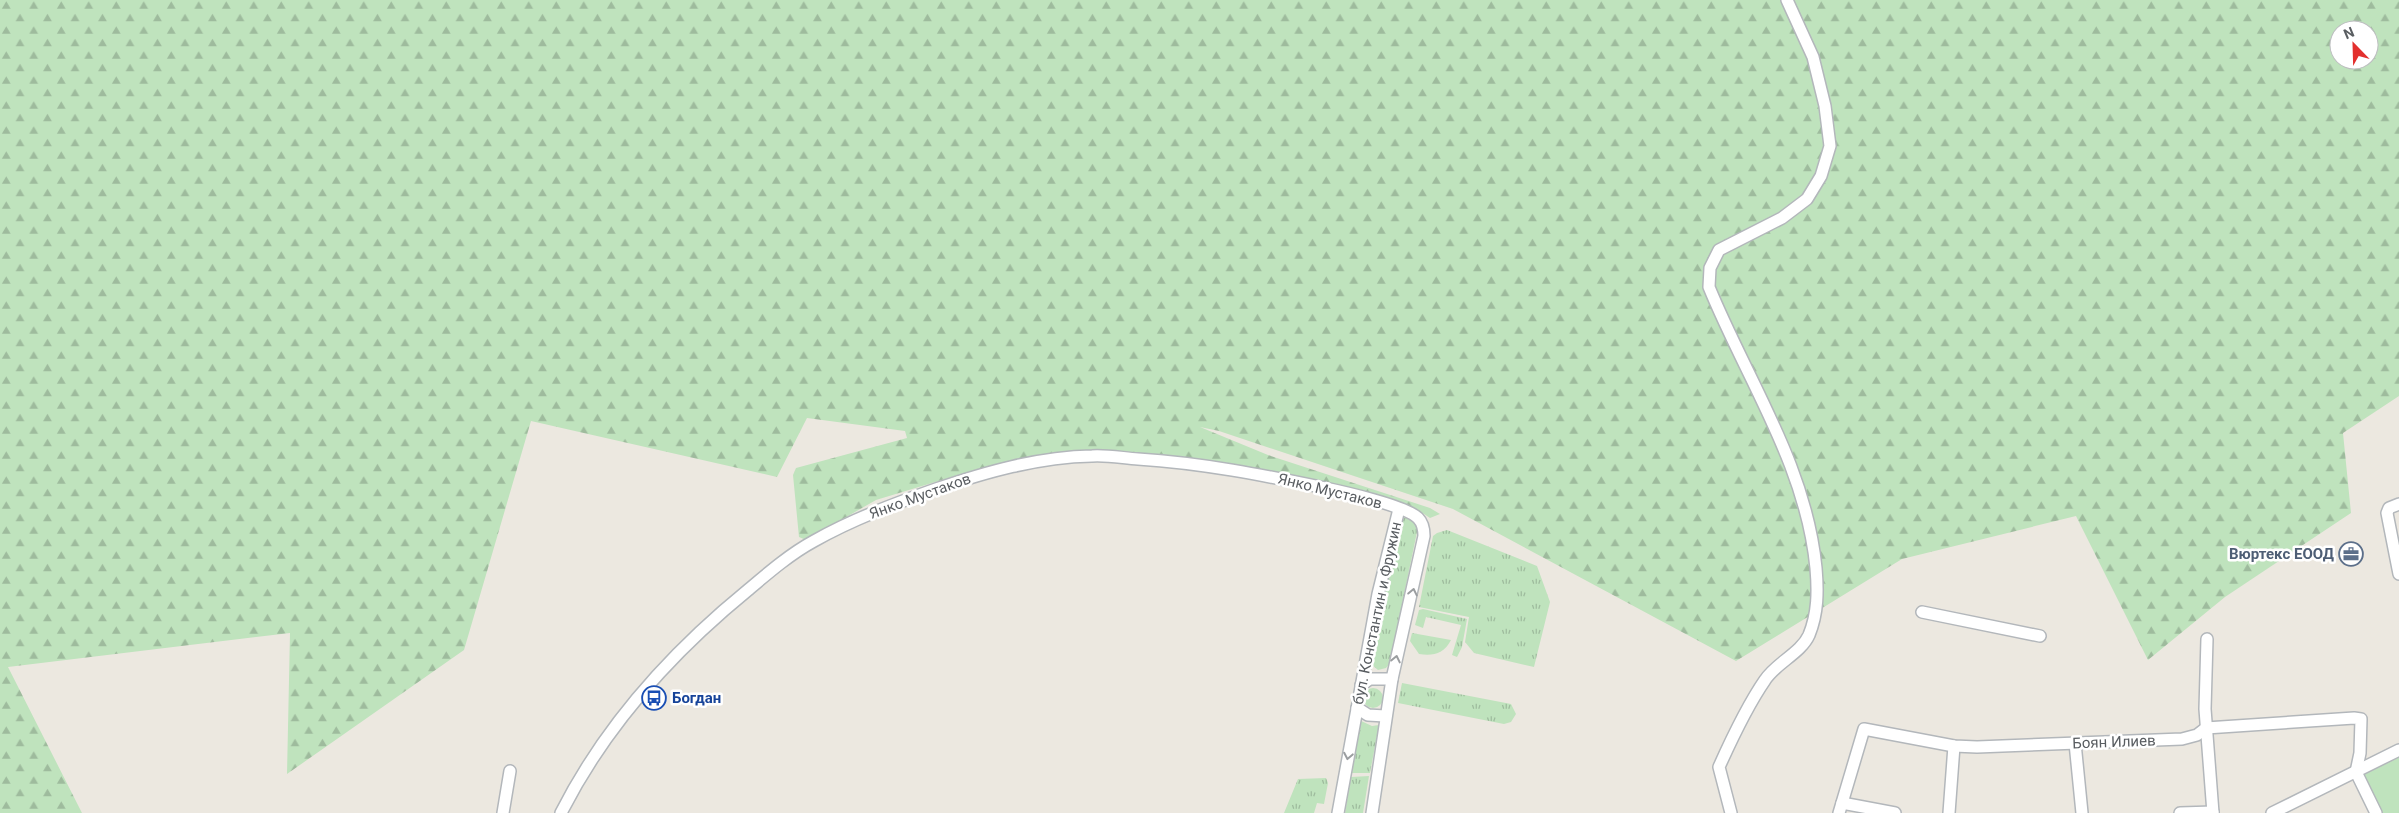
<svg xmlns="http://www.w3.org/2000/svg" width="2399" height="813" viewBox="0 0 2399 813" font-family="Roboto,sans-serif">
  <defs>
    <pattern id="grass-tufts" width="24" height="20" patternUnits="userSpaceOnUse" patternTransform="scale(1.25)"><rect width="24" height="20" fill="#bfe3bd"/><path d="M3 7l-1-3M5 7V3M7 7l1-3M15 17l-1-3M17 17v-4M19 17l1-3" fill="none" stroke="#9ebb9d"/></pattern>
    <pattern id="forest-firs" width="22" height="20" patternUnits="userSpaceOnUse" patternTransform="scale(1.25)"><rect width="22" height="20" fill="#bfe3bd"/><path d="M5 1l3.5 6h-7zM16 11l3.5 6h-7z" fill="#9ebb9d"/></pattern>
  </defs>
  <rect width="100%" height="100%" fill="#ece8e0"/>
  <g fill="url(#grass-tufts)">
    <polygon points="1409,517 1414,518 1418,527 1390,663 1386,668 1378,670 1372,665 1370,659 1397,526 1404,518"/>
    <polygon points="1447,530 1537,566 1550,602 1534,667 1474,653 1465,642 1469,617 1419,607 1433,536 1437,533"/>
    <polygon points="1423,609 1467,619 1462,647 1457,657 1452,655 1461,625 1426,617 1423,628 1415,625 1419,610"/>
    <path d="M 1412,633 L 1451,640 C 1444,654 1433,656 1419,654 L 1410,641 Z"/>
    <polygon points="1402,683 1511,704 1516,714 1511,722 1504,724 1398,703"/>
    <circle cx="1373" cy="698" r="10"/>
    <polygon points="1359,720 1372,726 1379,725 1370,773 1352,773"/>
    <polygon points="1369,776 1363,813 1345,813 1351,777"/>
    <polygon points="1326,778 1328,783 1324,804 1317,803 1314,813 1284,813 1298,779"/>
  </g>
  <path fill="url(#forest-firs)" fill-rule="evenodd" d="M 0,0 L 2399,0 L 2399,396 L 2343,433 L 2351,513 L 2225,597 L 2148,660 L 2076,516 L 1902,559 L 1736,661 L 1453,509 L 1219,431 L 1200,427 L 1268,455 L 1430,508 L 1440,514 L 1430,518 L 1421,512 L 1260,472 L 1184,459 L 1028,458 L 978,469 L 876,500 L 806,540 L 799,537 L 793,475 L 796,468 L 907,438 L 905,431 L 807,418 L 777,477 L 531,421 L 464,650 L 287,774 L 290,633 L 8,667 L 82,813 L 0,813 ZM 2339,30 L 2369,30 L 2369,60 L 2339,60 Z"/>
  <polygon fill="#bfe3bd" points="2399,753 2399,813 2377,813 2360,773"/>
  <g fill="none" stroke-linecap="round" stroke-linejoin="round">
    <g stroke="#b3b7bb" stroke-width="14">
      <g id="minor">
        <polyline points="2399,504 2389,508 2387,513 2399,574"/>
        <polyline points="1922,612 2040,636"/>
        <polyline points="2207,639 2205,709 2213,813"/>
        <polyline points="1361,685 1370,679 1392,679"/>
        <polyline points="1357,708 1368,715 1385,716"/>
        <polyline points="2075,743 2082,813"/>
        <polyline points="1842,803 1895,813"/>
        <polyline points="503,813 510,771"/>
        <path d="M 561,813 C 605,726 672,652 748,590 C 768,573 790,554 814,541 C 853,519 894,504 936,489 C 986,472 1038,457 1092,456 C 1107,455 1123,458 1138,459 C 1202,463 1263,475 1325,488 C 1344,492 1406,506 1418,518 C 1423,523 1424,530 1424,536 L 1392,679 L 1372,813"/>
        <polyline points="1338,813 1378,594 1399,509"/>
        <path d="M 1731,813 L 1719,767 C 1732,738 1747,706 1765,680 C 1776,663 1801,653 1809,635 C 1818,613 1818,591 1816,568 C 1806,465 1747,380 1709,287 L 1710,268 L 1719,250 L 1782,218 L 1807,199 L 1821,176 L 1830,146 L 1825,106 L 1813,57 L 1787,0"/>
        <polyline points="1839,813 1864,729 1954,746 1977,747 2182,739 2197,735 2206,728 2354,718 2361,719 2360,753 2356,772 2376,813"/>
        <polyline points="1949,813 1954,746"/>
        <polyline points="2180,813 2213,812"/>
        <polyline points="2272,813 2399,750"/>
      </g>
    </g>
    <use href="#minor" stroke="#fff" stroke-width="11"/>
  </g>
  <defs><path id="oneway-chevron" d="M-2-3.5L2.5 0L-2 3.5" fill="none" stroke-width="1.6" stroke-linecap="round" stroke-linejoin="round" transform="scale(1.25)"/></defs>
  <g stroke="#9b9ea0">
    <use href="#oneway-chevron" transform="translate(1413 592) rotate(-78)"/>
    <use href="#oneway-chevron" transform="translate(1396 659) rotate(-78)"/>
    <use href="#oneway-chevron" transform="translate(1348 756) rotate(101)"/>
  </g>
  <defs>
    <g id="office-ring" transform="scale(1.25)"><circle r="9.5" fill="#fff" stroke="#5c6f8a" stroke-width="1.5"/><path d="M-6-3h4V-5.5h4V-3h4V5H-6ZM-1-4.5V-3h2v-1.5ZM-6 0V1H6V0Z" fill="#5c6f8a"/></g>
    <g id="bus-ring" transform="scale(1.25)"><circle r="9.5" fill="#fff" stroke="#1a4fb4" stroke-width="1.5"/><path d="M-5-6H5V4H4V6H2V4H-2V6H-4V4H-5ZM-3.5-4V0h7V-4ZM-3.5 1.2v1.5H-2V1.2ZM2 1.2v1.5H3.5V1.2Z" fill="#1a4fb4"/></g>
  </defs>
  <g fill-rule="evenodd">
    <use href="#office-ring" x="2351" y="554"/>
    <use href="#bus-ring" x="654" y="698"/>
  </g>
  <g text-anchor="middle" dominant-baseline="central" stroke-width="5" stroke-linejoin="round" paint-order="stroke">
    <g font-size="15" fill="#595d61" stroke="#fff">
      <text transform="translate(1330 491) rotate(14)">Янко Мустаков</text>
      <text transform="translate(920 496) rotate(-20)">Янко Мустаков</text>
      <text transform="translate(1377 613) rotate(-78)">бул. Константин и Фружин</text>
      <text transform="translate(2114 742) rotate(-2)">Боян Илиев</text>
    </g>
    <g font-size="15" font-weight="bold" fill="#4e5e75" stroke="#fff" text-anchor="end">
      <text x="2334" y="554">Вюртекс ЕООД</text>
    </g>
    <g font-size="15" font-weight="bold" fill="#164399" stroke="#fff" text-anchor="start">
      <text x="672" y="698">Богдан</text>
    </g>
  </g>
  <g transform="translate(2354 45) rotate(337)"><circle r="24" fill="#ffffff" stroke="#bdbec0"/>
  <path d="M0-4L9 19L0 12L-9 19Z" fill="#e3302e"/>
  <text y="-8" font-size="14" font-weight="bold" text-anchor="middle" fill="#595d61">N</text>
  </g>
</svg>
